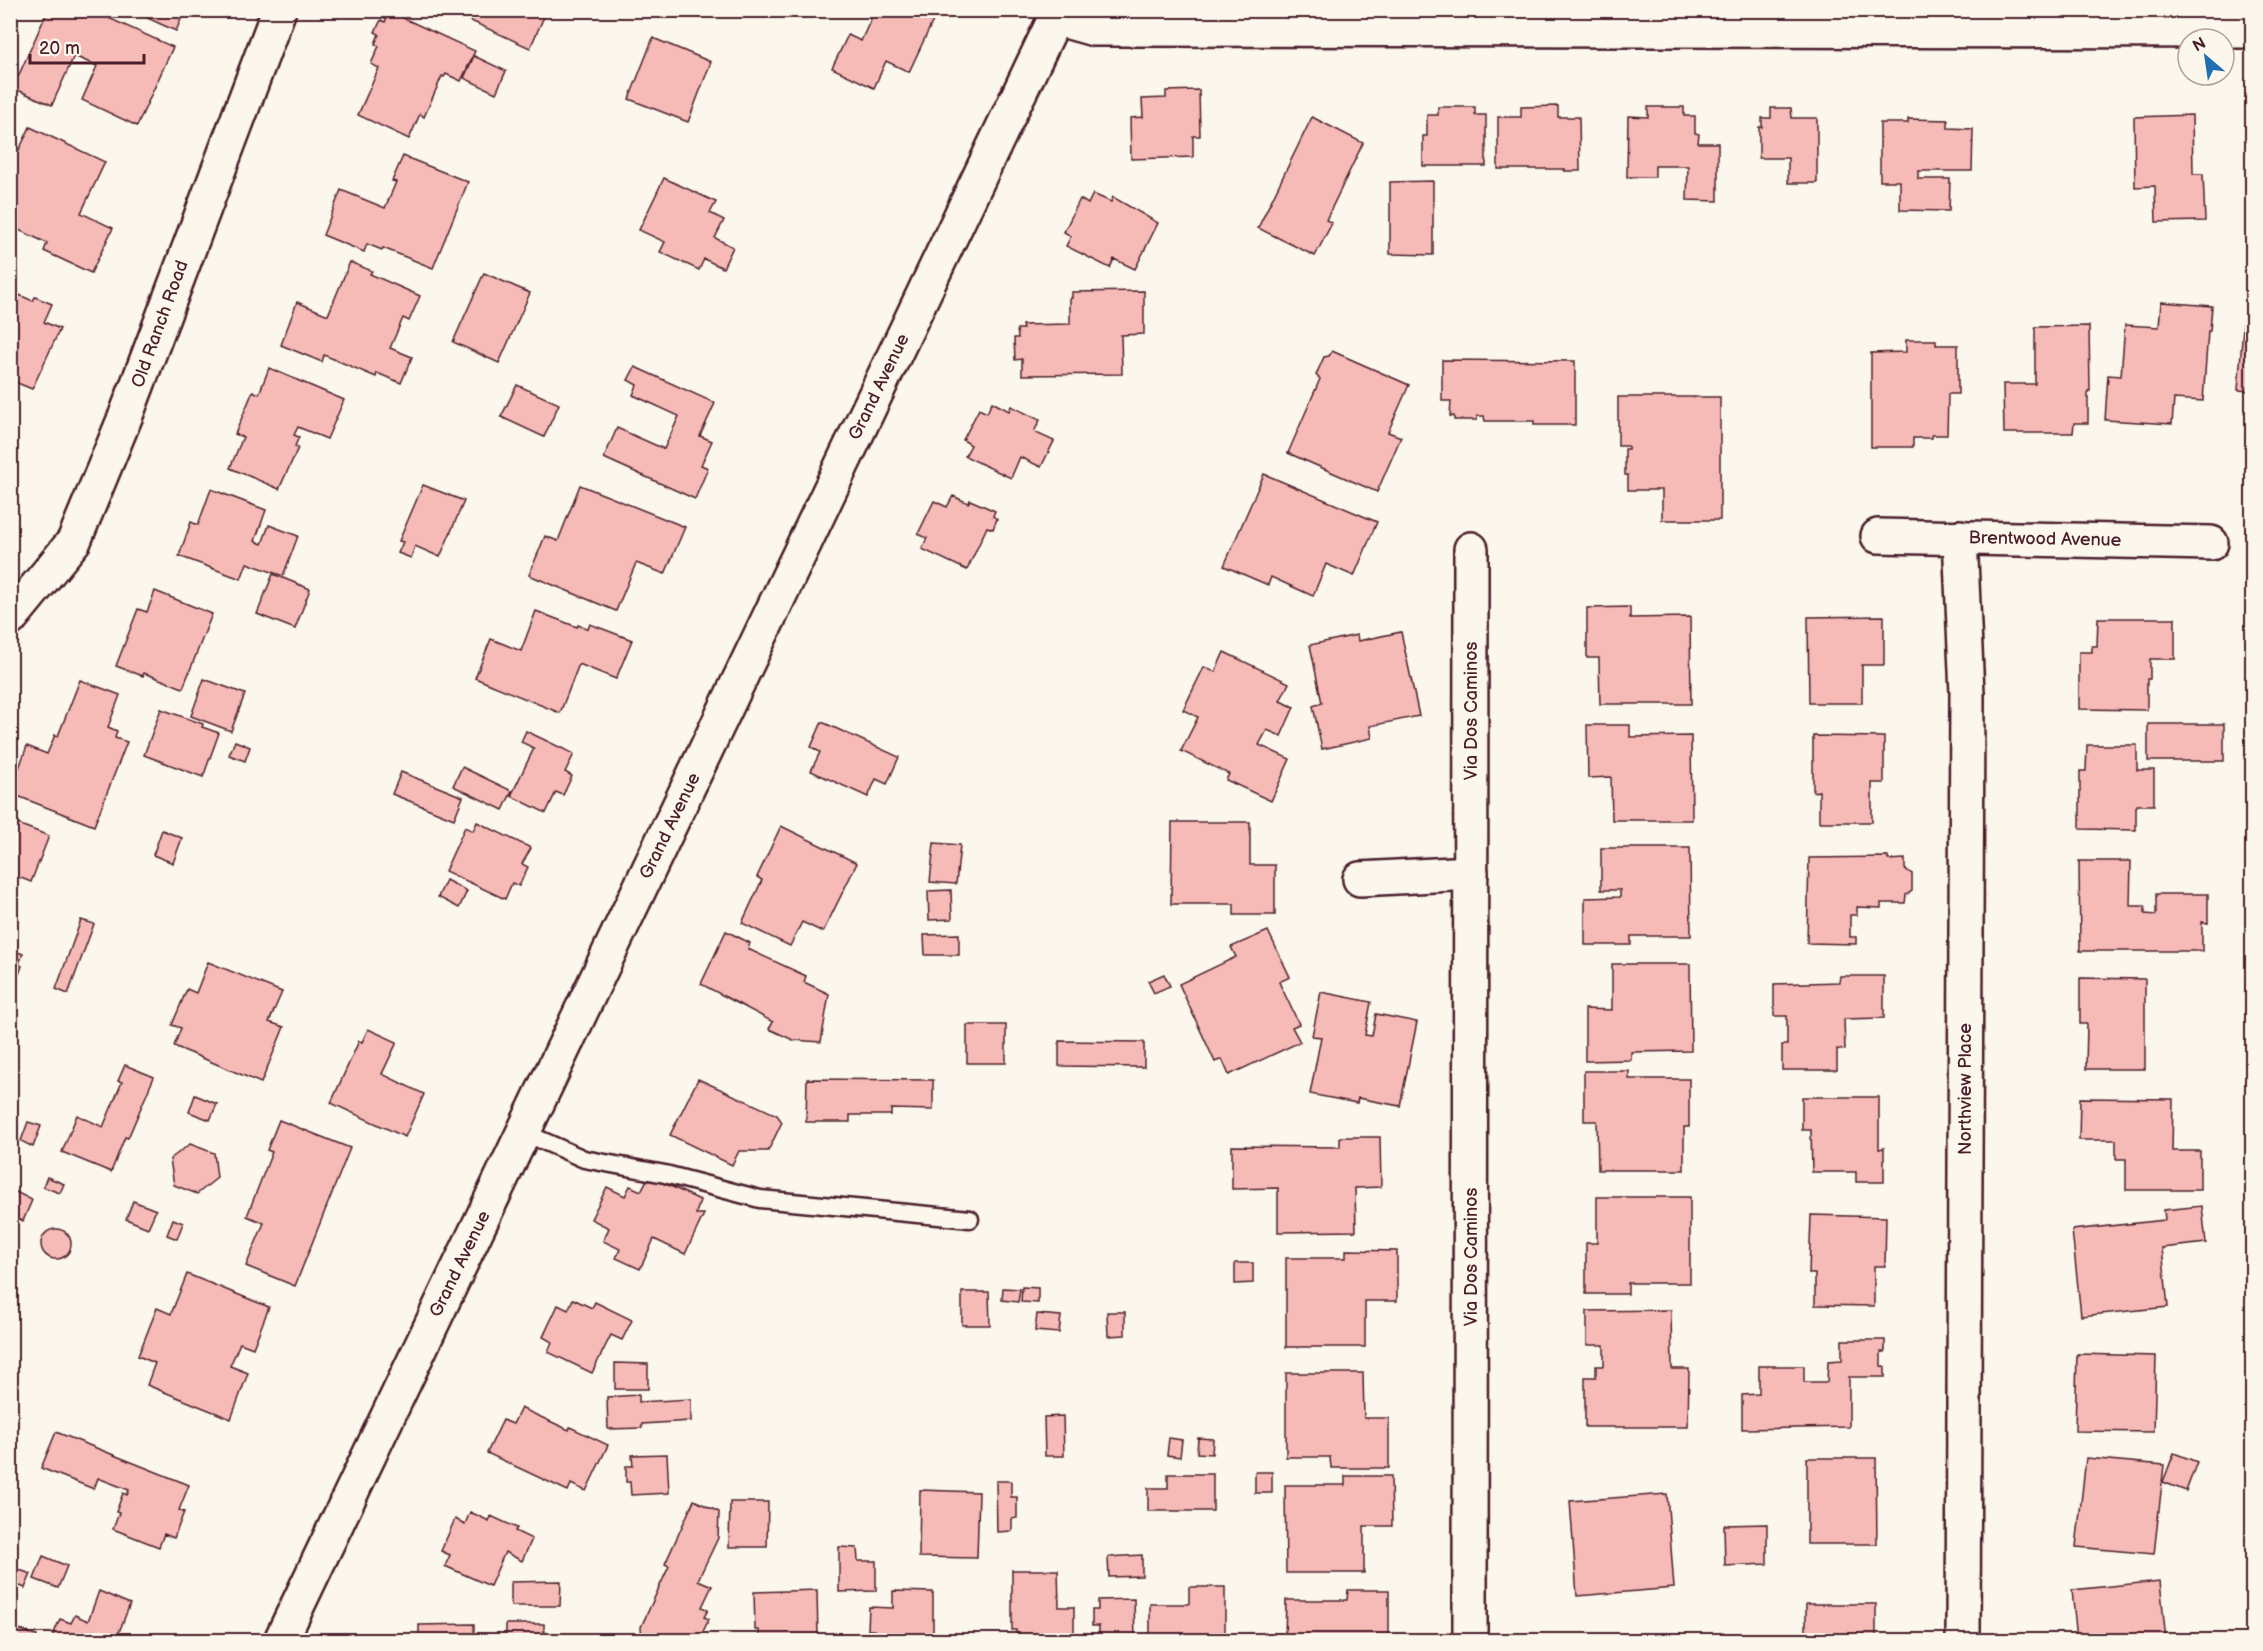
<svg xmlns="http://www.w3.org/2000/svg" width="2263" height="1651" viewBox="0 0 2263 1651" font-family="'Balsamiq Sans',sans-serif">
  <rect width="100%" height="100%" fill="#fbf7ec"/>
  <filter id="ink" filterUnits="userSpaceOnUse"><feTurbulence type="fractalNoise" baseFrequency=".0167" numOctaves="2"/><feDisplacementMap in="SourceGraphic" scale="12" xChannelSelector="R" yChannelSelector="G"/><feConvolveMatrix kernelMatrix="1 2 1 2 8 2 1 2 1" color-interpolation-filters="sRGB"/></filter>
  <g filter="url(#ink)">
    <g fill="#f7bbb7" stroke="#4a1f2b" stroke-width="1.5">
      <polygon points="48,10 91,10 173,47 137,126 82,100 97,66 74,56 52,105 13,88"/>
      <polygon points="130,10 185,10 176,31"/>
      <polygon points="447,10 547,10 530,48"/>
      <polygon points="875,10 938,10 909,72 886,61 874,88 832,68 848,35 861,41"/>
      <polygon points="390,12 475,51 461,81 446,74 444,77 442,76 424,117 420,114 409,139 358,115 379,68 371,64 379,46 375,44 379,34 375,32 381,20 385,22"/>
      <polygon points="653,38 711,62 688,122 629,99"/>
      <polygon points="474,56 506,71 496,93 464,78"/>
      <polygon points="1199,90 1200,136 1193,136 1193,157 1131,159 1130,118 1143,117 1142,99 1166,98 1166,91"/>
      <polygon points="1558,106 1558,117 1579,117 1580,171 1564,171 1565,169 1498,169 1498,117 1521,117 1521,107"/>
      <polygon points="1438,107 1475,107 1475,115 1486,115 1486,166 1423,166 1423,136 1427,136 1427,115 1438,115"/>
      <polygon points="1648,107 1684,107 1684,116 1695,116 1695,133 1699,134 1698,143 1718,143 1718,201 1687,200 1688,166 1655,166 1655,177 1627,177 1628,116 1648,117"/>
      <polygon points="1771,108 1791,108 1792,118 1817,118 1817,183 1788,183 1788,158 1759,158 1759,127 1762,127 1762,118 1771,118"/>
      <polygon points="2192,115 2193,174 2203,174 2205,221 2156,222 2155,186 2135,187 2134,117"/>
      <polygon points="1312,117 1363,143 1326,220 1332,223 1315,256 1258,228"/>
      <polygon points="1908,119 1948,120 1948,128 1973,129 1972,171 1918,171 1918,179 1950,179 1949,211 1900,210 1900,181 1880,181 1880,123 1908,123"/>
      <polygon points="30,127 105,162 81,213 113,228 91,273 44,251 47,243 10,226 10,169"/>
      <polygon points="403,156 468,182 433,268 383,248 382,250 367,244 364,252 323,235 341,190 385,208 396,182 392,181"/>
      <polygon points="664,178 716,202 710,213 724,220 715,238 733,247 723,268 704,259 699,270 660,252 665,242 639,230"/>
      <polygon points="1433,181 1433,255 1390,254 1390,182"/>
      <polygon points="1093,194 1111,202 1113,197 1158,223 1135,269 1114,259 1110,268 1066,246 1071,236 1064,232 1080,199 1088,204"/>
      <polygon points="350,262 372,271 370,274 420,296 409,321 403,318 390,348 412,357 401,383 377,373 376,377 324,355 322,362 281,345 297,302 328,315"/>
      <polygon points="484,273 530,293 499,363 453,342"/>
      <polygon points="10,291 33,301 35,297 52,304 44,322 60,329 32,389 10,380"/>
      <polygon points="1144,291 1144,334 1121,335 1122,374 1022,375 1022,359 1015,360 1014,338 1018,338 1017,329 1023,329 1022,325 1070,324 1070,298 1072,298 1072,292"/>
      <polygon points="2245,301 2252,302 2252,391 2238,390"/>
      <polygon points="2161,302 2212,306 2210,331 2208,331 2203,401 2174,399 2172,424 2105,420 2108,375 2121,376 2125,325 2159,327"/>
      <polygon points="2089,326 2090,391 2088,391 2088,423 2074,423 2073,433 2004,433 2003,384 2035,384 2035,327"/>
      <polygon points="1906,340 1936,340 1936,345 1958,345 1958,394 1948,394 1947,435 1932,435 1932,438 1913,438 1913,447 1871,447 1871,353 1906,352"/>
      <polygon points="1332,351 1409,385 1388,432 1401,437 1377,492 1288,453 1320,379 1316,375 1324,357 1329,356"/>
      <polygon points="1442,360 1575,361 1575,425 1534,425 1534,421 1485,421 1484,416 1477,416 1477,420 1454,420 1454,416 1450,416 1451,401 1442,401"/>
      <polygon points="635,367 715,403 700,436 712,441 701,465 708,468 695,499 604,458 617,428 664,449 679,416 633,395 637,385 628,380"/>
      <polygon points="269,368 344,400 327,439 298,427 294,435 299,437 295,446 298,448 279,489 230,468 243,437 235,434 253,391 259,394"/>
      <polygon points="517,385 559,404 544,437 501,417"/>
      <polygon points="1618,397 1720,397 1720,520 1662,520 1662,490 1628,490 1628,475 1625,475 1625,449 1628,449 1628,446 1618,446"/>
      <polygon points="992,402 1009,411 1011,406 1040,420 1034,432 1054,441 1041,467 1020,457 1011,478 965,456 971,445 963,440 979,409 987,413"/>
      <polygon points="1264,474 1377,522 1354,576 1326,564 1313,596 1271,577 1268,585 1224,566"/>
      <polygon points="423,485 464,501 440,557 415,546 411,558 398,553 403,542 399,541"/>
      <polygon points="580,485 685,527 665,574 636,563 616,611 529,575 545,536 558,541"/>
      <polygon points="211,489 266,510 255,541 262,544 269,525 298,536 283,576 247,563 241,579 179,556 191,522 198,525"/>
      <polygon points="953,496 968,503 970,500 995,511 993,516 997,519 993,529 987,527 967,570 922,549 927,538 918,534 934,501 947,507"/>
      <polygon points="273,574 310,589 295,629 257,614"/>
      <polygon points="155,591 212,614 183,688 144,673 143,676 116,666 138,609 147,612"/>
      <polygon points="1630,607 1630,618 1690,617 1691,704 1600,704 1599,658 1587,658 1587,608"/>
      <polygon points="536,611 577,627 578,625 588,629 590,624 632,640 616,679 579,664 560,713 475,678 491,639 521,651"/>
      <polygon points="1884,616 1884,665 1862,665 1862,703 1809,703 1808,617"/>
      <polygon points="2098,618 2175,618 2175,659 2150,659 2150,679 2147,679 2147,710 2079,709 2079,652 2092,652 2092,646 2097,646"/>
      <polygon points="1401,632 1419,716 1370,726 1372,738 1322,749 1313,706 1322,703 1310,645 1357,635 1358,641"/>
      <polygon points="1224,652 1289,683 1280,701 1294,707 1281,736 1267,730 1259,745 1290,759 1271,801 1226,780 1229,774 1181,751 1198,717 1183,710 1204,667 1215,672"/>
      <polygon points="204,679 245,694 231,731 191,716"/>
      <polygon points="80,680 120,695 108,727 117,731 115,738 127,742 94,826 10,793 27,746 47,754 55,735 58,736"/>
      <polygon points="161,709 203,724 202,727 219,733 203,777 144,755"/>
      <polygon points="822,722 899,757 887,784 876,779 868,797 811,771 820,752 811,747"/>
      <rect x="2148" y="724" width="76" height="37"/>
      <polygon points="1587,725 1630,725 1630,737 1691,736 1692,820 1612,820 1611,777 1588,778"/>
      <polygon points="526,731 574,754 565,772 572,776 563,795 556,792 546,813 511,796 534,748 521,742"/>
      <polygon points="1813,736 1884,737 1884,783 1872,783 1872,822 1819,822 1819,791 1813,792"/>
      <polygon points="235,741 250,747 245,761 229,755"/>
      <polygon points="2087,745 2137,745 2137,770 2154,770 2154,805 2136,805 2136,830 2080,829 2080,771 2086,771"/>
      <polygon points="462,767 512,791 503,810 453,786"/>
      <polygon points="401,772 463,797 454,819 392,794"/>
      <polygon points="10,821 49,836 31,882 16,876 10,891"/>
      <polygon points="477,822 531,848 522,864 528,867 519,886 512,883 505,899 445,871 465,827 473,831"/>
      <polygon points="1172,822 1250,822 1250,865 1275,865 1275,915 1234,915 1234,904 1171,904"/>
      <polygon points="781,826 857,863 823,932 802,922 790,946 742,923 762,880 757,877"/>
      <polygon points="162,830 182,838 173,863 153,855"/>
      <polygon points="934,843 960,845 956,884 930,882"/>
      <polygon points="1601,848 1690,848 1691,936 1631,936 1631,945 1585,945 1585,898 1620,897 1620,890 1601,890"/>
      <polygon points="1888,857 1888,860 1905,859 1905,869 1912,874 1912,891 1906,895 1905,903 1881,903 1881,908 1857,907 1857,915 1850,915 1850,937 1856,937 1856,944 1807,943 1809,858"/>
      <polygon points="2079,861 2131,861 2130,906 2145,906 2145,914 2156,915 2156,894 2208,894 2208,923 2202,922 2202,951 2080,951"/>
      <polygon points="446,880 467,891 459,908 438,897"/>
      <polygon points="951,890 952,919 929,920 928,891"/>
      <polygon points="81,920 94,924 68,994 56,989"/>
      <polygon points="726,931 750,943 748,949 806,976 804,982 829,994 821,1042 793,1040 769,1029 773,1022 701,984"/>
      <polygon points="1268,931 1290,977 1279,982 1299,1024 1292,1027 1300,1042 1229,1075 1222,1059 1215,1062 1179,984 1236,957 1231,947"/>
      <polygon points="959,934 959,955 925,955 924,935"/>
      <polygon points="10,942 17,944 15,951 23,954 19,964 22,966 16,982 10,980"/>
      <polygon points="208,962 282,992 269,1022 284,1027 261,1083 174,1046 181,1028 172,1025 187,989 196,993"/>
      <polygon points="1612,964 1690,964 1691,1051 1631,1052 1631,1060 1585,1061 1585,1009 1612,1010"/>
      <polygon points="1164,974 1170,986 1154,993 1148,981"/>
      <polygon points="1840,976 1884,976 1884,1018 1844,1019 1845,1050 1837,1049 1837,1070 1782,1070 1782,1045 1787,1045 1787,1016 1774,1016 1774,984 1839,982"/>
      <polygon points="2080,978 2145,979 2145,1069 2086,1069 2087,1024 2080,1024"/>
      <polygon points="1321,992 1371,1002 1365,1035 1372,1036 1376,1014 1417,1022 1400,1106 1358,1098 1357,1103 1310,1094 1321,1037 1312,1036"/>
      <rect x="967" y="1025" width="39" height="38"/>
      <polygon points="368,1029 397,1042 382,1074 424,1094 405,1137 331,1103 359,1041 362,1042"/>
      <polygon points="1059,1041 1144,1042 1144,1067 1059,1066"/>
      <polygon points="125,1065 154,1077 128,1138 125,1137 111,1172 62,1152 77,1115 103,1127 122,1082 118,1081"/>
      <polygon points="1584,1071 1629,1071 1629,1079 1689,1079 1689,1127 1684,1127 1684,1170 1598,1170 1597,1121 1584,1121"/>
      <polygon points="698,1079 777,1115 782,1122 768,1151 739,1151 732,1165 670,1135"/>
      <polygon points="807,1079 933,1080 933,1110 891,1109 891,1115 850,1115 850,1122 806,1122"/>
      <polygon points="195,1095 217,1104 210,1120 189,1112"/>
      <polygon points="1802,1097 1879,1097 1879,1149 1884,1148 1884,1182 1856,1182 1856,1172 1812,1172 1811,1130 1802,1130"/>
      <polygon points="2080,1098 2173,1099 2172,1151 2200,1151 2200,1190 2126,1190 2126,1159 2116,1159 2116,1140 2079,1140"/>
      <polygon points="279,1120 350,1148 295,1286 246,1266 264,1223 247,1216 272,1152 267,1150"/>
      <polygon points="28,1122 41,1126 33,1147 21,1141"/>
      <polygon points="1340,1137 1380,1137 1381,1187 1355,1188 1356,1231 1278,1232 1278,1188 1232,1189 1232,1146 1340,1147"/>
      <polygon points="190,1144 214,1153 217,1178 197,1194 174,1185 170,1159"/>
      <polygon points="649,1176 700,1200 696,1214 704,1214 685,1254 654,1239 640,1269 616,1258 620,1249 603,1241 609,1228 591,1219 607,1187 625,1196 630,1186 641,1191"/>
      <polygon points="47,1177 64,1184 60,1193 43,1187"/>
      <polygon points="12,1190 32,1200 23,1221 10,1215"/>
      <polygon points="1597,1197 1690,1197 1690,1283 1628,1283 1628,1294 1586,1294 1586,1243 1597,1243"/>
      <polygon points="133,1201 156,1210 148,1228 126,1219"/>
      <polygon points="2202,1206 2206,1243 2162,1248 2168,1307 2081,1316 2072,1230 2165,1220 2164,1210"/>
      <polygon points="1811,1215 1886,1217 1885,1266 1874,1266 1874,1306 1815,1305 1815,1274 1809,1274"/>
      <polygon points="173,1219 183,1223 177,1239 167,1235"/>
      <circle cx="56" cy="1244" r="15"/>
      <polygon points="1346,1250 1397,1251 1397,1301 1365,1301 1365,1347 1286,1347 1286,1258 1346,1258"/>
      <polygon points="1235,1263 1253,1263 1253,1283 1235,1284"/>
      <polygon points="187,1274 269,1307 253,1348 240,1343 230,1366 248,1373 231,1419 147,1385 155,1363 138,1356 157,1308 171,1314"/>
      <polygon points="1022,1287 1038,1288 1038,1303 1021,1302"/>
      <polygon points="1003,1288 1020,1289 1018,1302 1002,1300"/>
      <polygon points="962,1292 989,1292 990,1325 962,1325"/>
      <polygon points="573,1299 592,1308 595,1302 632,1320 622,1340 611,1335 592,1373 548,1352 552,1342 543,1337 558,1305 568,1310"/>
      <polygon points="1671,1310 1672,1369 1689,1369 1688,1427 1585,1427 1585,1377 1596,1377 1596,1366 1604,1366 1604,1345 1587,1345 1587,1311"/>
      <polygon points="1107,1312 1125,1312 1125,1335 1108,1336"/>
      <polygon points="1037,1314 1061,1316 1059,1333 1035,1331"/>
      <polygon points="1842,1340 1885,1340 1885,1352 1881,1352 1881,1366 1885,1367 1885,1377 1849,1377 1849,1427 1742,1429 1742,1395 1759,1394 1759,1366 1804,1366 1804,1382 1827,1382 1828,1361 1842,1360"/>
      <polygon points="2077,1354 2156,1356 2154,1432 2075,1431"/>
      <polygon points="615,1363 648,1364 648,1389 615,1389"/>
      <polygon points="1286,1373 1363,1373 1364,1418 1389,1418 1389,1468 1331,1468 1330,1457 1286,1457"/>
      <polygon points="639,1395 639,1402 691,1399 691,1421 642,1424 642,1428 608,1429 607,1397"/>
      <polygon points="521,1408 569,1430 570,1427 608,1445 586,1491 571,1484 568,1491 487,1453 503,1420 513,1424"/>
      <polygon points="1063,1416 1064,1456 1045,1456 1044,1417"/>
      <polygon points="56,1432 189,1485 179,1510 184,1512 174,1538 164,1534 159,1547 113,1529 119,1513 116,1512 123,1493 127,1495 129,1490 98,1478 94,1489 41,1468"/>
      <polygon points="1169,1438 1182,1440 1180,1457 1167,1455"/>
      <polygon points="1198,1438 1213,1439 1212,1454 1197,1453"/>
      <polygon points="2174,1453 2197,1462 2186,1491 2163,1482"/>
      <polygon points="667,1454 669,1493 631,1495 630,1482 626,1482 626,1466 633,1466 632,1455"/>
      <polygon points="1807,1458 1876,1458 1877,1544 1807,1544"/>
      <polygon points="2086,1458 2164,1465 2154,1554 2076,1547"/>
      <rect x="1255" y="1472" width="17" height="21"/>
      <polygon points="1168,1474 1213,1474 1213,1511 1148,1511 1148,1488 1168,1488"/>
      <polygon points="1345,1476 1391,1476 1392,1526 1364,1526 1364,1573 1286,1573 1285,1485 1345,1485"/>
      <polygon points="996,1481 1011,1481 1011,1497 1017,1497 1017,1518 1012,1519 1012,1531 997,1532"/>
      <polygon points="920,1490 979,1492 977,1558 919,1557"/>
      <polygon points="1667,1494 1674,1588 1577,1596 1570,1501"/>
      <polygon points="694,1500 719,1512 718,1538 698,1580 712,1586 702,1607 708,1610 704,1617 709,1619 699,1640 642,1640 641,1627 669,1566 665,1564"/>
      <polygon points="730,1502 768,1502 767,1547 729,1547"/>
      <polygon points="470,1512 489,1521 491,1516 517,1528 515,1531 532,1539 522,1561 505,1552 490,1586 445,1566 450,1555 441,1551 455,1519 465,1524"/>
      <polygon points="1767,1524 1767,1564 1725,1566 1724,1525"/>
      <polygon points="839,1547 857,1548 858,1561 876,1561 876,1591 839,1592"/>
      <polygon points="1142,1555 1142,1576 1109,1577 1108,1557"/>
      <polygon points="43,1556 67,1566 58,1588 34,1579"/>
      <polygon points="14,1568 31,1574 25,1588 10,1582"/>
      <polygon points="1012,1570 1058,1570 1059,1607 1074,1607 1074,1640 1016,1640 1016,1630 1012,1630"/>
      <polygon points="561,1581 560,1606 511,1606 511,1582"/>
      <polygon points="2160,1581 2166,1640 2077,1640 2072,1590"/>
      <polygon points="1189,1587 1225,1587 1225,1640 1150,1640 1150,1604 1189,1604"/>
      <polygon points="817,1590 818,1640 759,1640 759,1630 755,1630 754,1592"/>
      <polygon points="1348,1590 1389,1590 1389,1640 1274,1640 1285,1639 1286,1600 1347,1600"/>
      <polygon points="99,1591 130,1604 116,1640 51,1640 60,1619 71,1623 75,1615 88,1621"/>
      <polygon points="893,1591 933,1592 933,1640 874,1640 874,1630 868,1630 869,1607 893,1608"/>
      <polygon points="1134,1599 1135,1640 1099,1640 1099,1626 1092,1626 1092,1610 1098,1610 1098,1600"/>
      <rect x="1806" y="1604" width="70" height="36"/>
      <polygon points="474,1624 474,1640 419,1640 419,1625"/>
      <rect x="506" y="1624" width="38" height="16"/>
      <polygon points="19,1629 37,1636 35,1640 14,1640"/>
    </g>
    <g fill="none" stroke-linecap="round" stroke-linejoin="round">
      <g stroke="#4a1f2b" stroke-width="21">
        <polyline id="service" points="523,1132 584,1159 665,1174 760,1199 970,1219"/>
      </g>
      <g stroke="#4a1f2b" stroke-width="38">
        <g id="minor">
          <polyline points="1055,18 1094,29 2252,31"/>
          <polyline points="1878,536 2211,543"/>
          <polyline points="1960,537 1967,693 1963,1640"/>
          <polyline points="10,619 74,541 126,415 279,10"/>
          <polyline points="1360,879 1471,873"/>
          <polyline points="1470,1640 1471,549"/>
        </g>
      </g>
      <g stroke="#4a1f2b" stroke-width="38">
        <polyline id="tertiary" points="281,1640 1059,10"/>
      </g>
      <use href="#service" stroke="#fbf7ec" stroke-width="16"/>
      <use href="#minor" stroke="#fbf7ec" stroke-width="33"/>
      <use href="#tertiary" stroke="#fbf7ec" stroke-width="33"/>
    </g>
  </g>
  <g text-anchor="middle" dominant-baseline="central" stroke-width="5" stroke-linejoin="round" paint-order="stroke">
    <g font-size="18" fill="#4a1f2b" stroke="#fbf7ec">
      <text transform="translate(160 324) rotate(-70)">Old Ranch Road</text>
      <text transform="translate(879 387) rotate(-64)">Grand Avenue</text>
      <text transform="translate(2045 539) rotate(1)">Brentwood Avenue</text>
      <text transform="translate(1471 711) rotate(-90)">Via Dos Caminos</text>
      <text transform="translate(670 826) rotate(-64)">Grand Avenue</text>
      <text transform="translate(1965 1089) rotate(-90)">Northview Place</text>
      <text transform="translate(1471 1257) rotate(-90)">Via Dos Caminos</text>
      <text transform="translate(460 1264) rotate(-64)">Grand Avenue</text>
    </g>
  </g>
  <rect width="2263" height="1651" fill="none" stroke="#fbf7ec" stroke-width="36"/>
  <rect x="18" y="18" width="2227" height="1615" fill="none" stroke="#4a1f2b" stroke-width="2" filter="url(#ink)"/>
  <g transform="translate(2206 57) rotate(331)"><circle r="28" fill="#fbf7ec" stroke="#b4a19f" stroke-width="1.5"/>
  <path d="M0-4.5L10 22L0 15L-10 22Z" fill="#1f6fb2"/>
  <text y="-9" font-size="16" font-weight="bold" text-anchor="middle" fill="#4a1f2b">N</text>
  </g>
  <path d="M30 54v9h114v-9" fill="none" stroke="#4a1f2b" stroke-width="3"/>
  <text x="39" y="54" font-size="18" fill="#4a1f2b" stroke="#fbf7ec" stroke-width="4.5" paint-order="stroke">20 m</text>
</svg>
